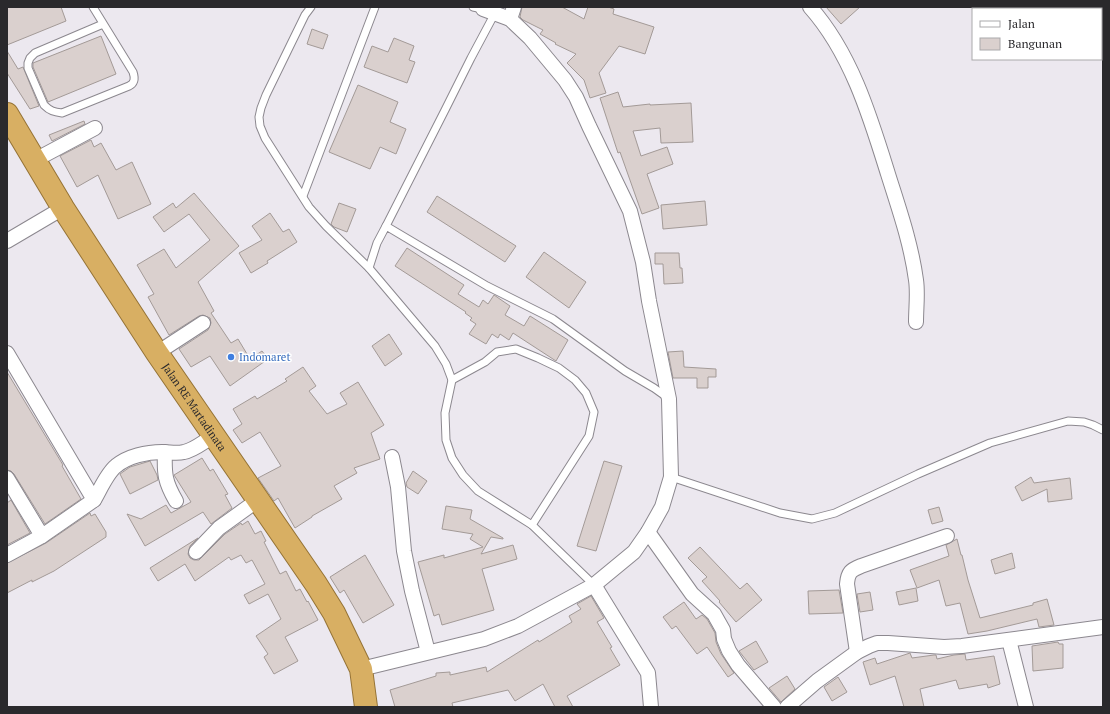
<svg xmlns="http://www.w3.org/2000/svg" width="1110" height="714" viewBox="0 0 1110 714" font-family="'PT Serif',serif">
  <rect width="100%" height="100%" fill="#ece8ef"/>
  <g fill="#dad0ce" stroke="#a39a97">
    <polygon points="7,7 61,7 66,21 7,45"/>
    <polygon points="522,7 562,7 584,19 588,7 608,7 614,9 613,14 654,27 645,54 619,46 599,73 606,93 590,98 584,80 567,63 576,54 555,44 556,43 540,34 543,30 523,20 520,17"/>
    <polygon points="826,7 860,7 841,24"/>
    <polygon points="312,29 328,35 323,49 307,44"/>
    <polygon points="101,36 116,74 48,102 33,67 33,63"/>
    <polygon points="394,38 414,46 409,60 415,62 407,83 364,67 372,46 388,52"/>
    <polygon points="7,51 18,69 23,67 39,106 30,109 7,73"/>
    <polygon points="358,85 398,102 390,122 406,129 396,154 380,147 370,169 329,152"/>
    <polygon points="618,92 623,107 650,104 650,105 691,103 693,142 661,143 660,128 633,131 641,156 667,147 673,164 647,174 659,208 642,214 620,152 618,153 600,98"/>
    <polygon points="84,121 85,124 52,141 49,135"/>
    <polygon points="91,140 94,147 101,143 116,170 132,162 151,204 118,219 98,175 77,187 60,156"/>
    <polygon points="194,193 239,246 198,282 214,311 211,313 231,343 238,339 250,359 262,351 268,359 230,386 210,356 191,367 179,349 208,330 211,323 210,318 203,315 199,316 169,335 148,297 154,294 137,265 164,249 176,268 210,240 189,214 164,232 153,217 173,203 176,208"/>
    <polygon points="437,196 516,246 505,262 427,212"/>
    <polygon points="705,201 707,225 663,229 661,205"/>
    <polygon points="339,203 356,209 347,232 334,227 331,224"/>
    <polygon points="270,213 283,232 289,229 297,242 267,261 268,263 251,273 239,253 262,240 252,226"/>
    <polygon points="407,248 464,285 458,294 479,307 483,300 488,304 494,295 510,306 505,315 524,326 530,316 568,340 556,361 513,333 509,340 500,334 498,338 492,334 486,344 469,334 476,324 470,320 472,318 465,313 466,312 395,266"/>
    <polygon points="544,252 586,282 569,308 526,277"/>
    <polygon points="655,253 679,253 680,268 682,268 683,283 664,284 663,264 655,264"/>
    <polygon points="389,334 402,354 385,366 372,346"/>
    <polygon points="683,351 684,367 716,369 716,377 708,377 708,388 697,388 697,378 673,378 668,352"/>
    <polygon points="303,367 316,386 309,391 327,414 347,404 340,393 358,382 384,425 371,433 380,459 354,468 357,473 334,486 342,499 312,516 312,517 295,528 278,498 274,501 258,478 281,466 260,432 242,443 233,430 242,424 233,409 255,396 257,399 287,381 285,379"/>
    <polygon points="7,372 63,465 62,466 81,499 45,524 14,474 11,471 7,470"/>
    <polygon points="202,458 210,471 213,469 228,494 225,495 232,508 211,524 203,512 145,546 127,514 141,519 166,505 171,513 191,502 174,475"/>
    <polygon points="150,461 157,475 158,480 130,494 120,474 130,467"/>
    <polygon points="604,461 622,466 596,551 577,546"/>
    <polygon points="413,471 427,481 418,494 407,487 406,483"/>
    <polygon points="1031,477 1034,483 1070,478 1072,499 1048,502 1047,489 1022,501 1015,487"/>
    <polygon points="11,500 30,533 7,545 7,503"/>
    <polygon points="446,506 472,510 470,519 503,538 503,539 491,537 481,554 513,545 517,559 482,569 494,610 442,625 439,614 434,616 418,562 444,555 444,558 483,547 470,539 473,534 442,529"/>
    <polygon points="939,507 943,521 932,524 928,510"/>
    <polygon points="90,513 91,516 95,514 106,532 106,537 54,571 32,582 32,580 7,593 7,563 46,543"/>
    <polygon points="248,521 255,534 261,531 266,541 264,542 280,574 286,571 296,591 300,589 307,602 308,601 318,620 285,637 298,661 274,674 264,657 268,654 256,636 281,619 268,594 249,604 244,595 265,584 252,560 246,563 241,555 231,560 229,557 195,581 185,564 158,581 150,568 198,538 190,546 188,554 190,558 194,560 199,560 225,534 241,523 242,525"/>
    <polygon points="957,539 961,555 962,555 968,580 980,618 1033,605 1033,603 1047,599 1054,625 1039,627 1037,619 987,631 968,634 960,603 946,606 939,580 917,588 910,570 949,556 946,545"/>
    <polygon points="700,547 740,589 747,583 762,600 736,622 719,602 720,601 702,581 707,577 688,558"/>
    <polygon points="1012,553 1015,568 995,574 991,560"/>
    <polygon points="365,555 394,605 363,623 344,590 340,593 330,577"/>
    <polygon points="916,588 918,601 899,605 896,592"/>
    <polygon points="839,590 843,613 809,614 808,591"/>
    <polygon points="870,592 873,610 860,612 857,594"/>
    <polygon points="591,596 604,618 597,622 612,647 610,648 620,665 567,696 573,707 555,707 543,684 515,701 508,690 452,703 453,707 395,707 390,690 436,676 436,673 450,672 450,675 486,667 487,672 538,640 539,642 572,622 569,616 581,609 577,604"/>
    <polygon points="684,602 696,619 702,615 707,619 715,633 716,642 721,654 734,673 728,677 707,647 697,654 676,626 672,629 663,617"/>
    <polygon points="756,641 768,662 754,670 739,651"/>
    <polygon points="1058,642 1059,644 1063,644 1063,668 1033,671 1032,646"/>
    <polygon points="910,653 912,658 934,655 936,655 937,659 954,655 965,654 966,660 994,656 1000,684 988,688 987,684 959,689 956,680 920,689 924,707 904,707 895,676 870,685 863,662 875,658 877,664"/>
    <polygon points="787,676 795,689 781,702 769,688"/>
    <polygon points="838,677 847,692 832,701 824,687"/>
  </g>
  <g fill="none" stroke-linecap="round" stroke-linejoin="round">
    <g stroke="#8c888f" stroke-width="9">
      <g id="service">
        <path d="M 93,7 L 133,72 C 135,78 135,83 129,86 L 62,113 C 54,112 50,111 44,105 L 28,68 L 28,63 L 30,58 L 35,53 L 103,24"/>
        <polyline points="311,7 305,15 266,95 261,108 259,117 260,126 265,138 309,207 326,226 369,268"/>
        <polyline points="473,7 483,9"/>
        <polyline points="303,196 375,7"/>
        <polyline points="386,226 445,110 471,58 495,13"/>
        <polyline points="452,380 485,362 497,352 516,349 538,358 559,368 575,380 586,393 594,412 589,436 532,525"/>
        <polyline points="671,477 780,513 812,519 835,513 918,474 990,443 1068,421 1084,422 1093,425 1103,430"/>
        <polyline points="594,585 532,525 478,491 463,475 452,458 446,440 445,413 452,380 446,364 435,346 369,268 377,243 386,226 487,286 553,319 625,371 654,388 668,398"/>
      </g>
    </g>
    <g stroke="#8c888f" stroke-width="16">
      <g id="minor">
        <path d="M 810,7 C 851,53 870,116 888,174 C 899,209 911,243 916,280 C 918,293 916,308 916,322"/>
        <polyline points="510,19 514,7"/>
        <polyline points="35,160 95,128"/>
        <polyline points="7,241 63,208"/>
        <polyline points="7,353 94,500 42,536 7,555"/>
        <polyline points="157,353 203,323"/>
        <path d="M 165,452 C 164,474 165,482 176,501"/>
        <polyline points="392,457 398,487 404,551 412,591 428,652"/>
        <polyline points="7,478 42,536"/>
        <path d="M 94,500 C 100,490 107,473 116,466 C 128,456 147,452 162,452 C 170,452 176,454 184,452 C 195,450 204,441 214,436"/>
        <polyline points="648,532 692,594 714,614 723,630 724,639 729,651 738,665 774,707"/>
        <polyline points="196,552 219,528 258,500"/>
        <polyline points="594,585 648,673 651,707"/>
        <polyline points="1009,640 1026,707"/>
        <path d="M 857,652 L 847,584 C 848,572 851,570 861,566 L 947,536"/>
        <polyline points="361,669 484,639 518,626 594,585 634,552 648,532 662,507 671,477 669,399 649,301 643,262 630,211 589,126 576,97 565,80 530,38 510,19 483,9 484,7"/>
        <polyline points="787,707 817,681 857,652 869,646 877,643 888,643 944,647 962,646 1103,627"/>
      </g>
    </g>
    <g stroke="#957336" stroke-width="24">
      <g id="trunk">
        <path id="s1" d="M 7,114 L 63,208 L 157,353 L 316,584 L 334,613 L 361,669 L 366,707"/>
      </g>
    </g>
    <use href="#service" stroke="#fff" stroke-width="7"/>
    <use href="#minor" stroke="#fff" stroke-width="14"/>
    <use href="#trunk" stroke="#d8af63" stroke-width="22"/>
  </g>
  <circle fill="#3f7fe0" stroke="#fff" stroke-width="1.5" cx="231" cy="357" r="4"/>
  <g text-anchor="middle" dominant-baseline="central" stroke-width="3" stroke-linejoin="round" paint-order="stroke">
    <g font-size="11" fill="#366cbe" stroke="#fff" text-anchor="start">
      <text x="239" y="357">Indomaret</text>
    </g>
    <g font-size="11" fill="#2a292c" stroke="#fff">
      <text stroke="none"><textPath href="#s1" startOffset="348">Jalan RE Martadinata</textPath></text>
    </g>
  </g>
  <rect width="1110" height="714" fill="none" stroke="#2a292c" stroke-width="16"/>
  <rect x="972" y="8" width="130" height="52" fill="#ffffff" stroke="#aaa9ab"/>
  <rect x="980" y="21" width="20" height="6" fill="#ffffff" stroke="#aaa9ab"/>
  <text x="1008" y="28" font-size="12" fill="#2a292c">Jalan</text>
  <rect x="980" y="38" width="20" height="12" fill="#dad0ce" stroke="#aaa9ab"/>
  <text x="1008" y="48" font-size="12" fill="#2a292c">Bangunan</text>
</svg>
